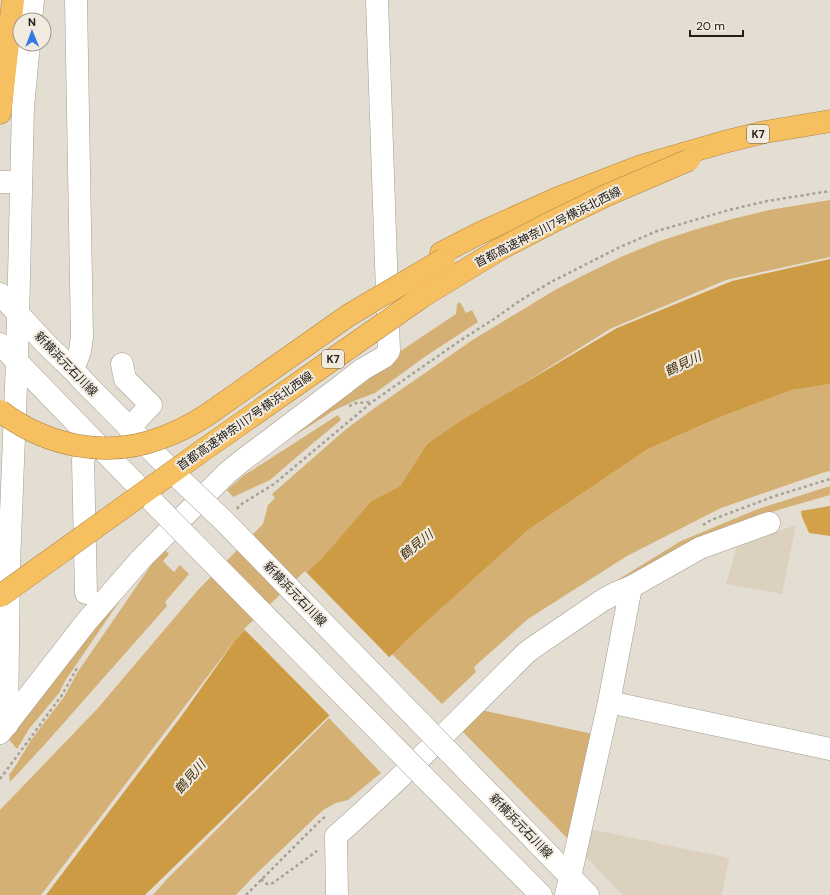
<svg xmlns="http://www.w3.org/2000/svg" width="830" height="895" viewBox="0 0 830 895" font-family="'DM Sans','Noto Sans JP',sans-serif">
  <rect width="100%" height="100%" fill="#e4ddd2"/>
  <g fill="#dcd0bf">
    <polygon points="796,525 782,594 726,584 737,546"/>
    <polygon points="590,829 729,858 722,895 623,895 584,855"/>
  </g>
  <g fill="#d5b074">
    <polygon points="830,200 830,257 726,280 610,329 427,444 400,486 371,501 322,558 236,639 41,895 0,895 0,810 98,708 198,590 263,524 268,505 275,498 272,494 345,430 376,407 474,339 555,290 586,274 623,256 660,241 694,230 732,219 769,210"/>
    <polygon points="460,302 466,313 472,310 478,322 426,356 375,393 354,401 333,411 283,443 375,368 456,314 457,304"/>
    <polygon points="830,384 830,471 822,473 721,508 627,556 528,619 474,667 476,672 442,704 392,654 410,637 528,530 648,449 718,418 792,390"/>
    <polygon points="338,415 341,420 306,449 270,480 233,497 227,490 243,476"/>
    <polygon points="830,486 830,495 761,515 686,545 606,587 681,541 758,509"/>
    <polygon points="165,550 169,554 163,561 174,572 180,565 189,574 165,602 167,606 46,743 10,782 9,775 16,765 31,740 64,697 77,673 154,561"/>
    <polygon points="153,552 65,681 59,693 29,729 17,749 7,737"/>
    <polygon points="481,710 593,734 568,839 462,731"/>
    <polygon points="329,718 381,773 348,800 336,803 323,810 254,876 236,895 153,895 168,878"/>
  </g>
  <polygon fill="#d2a149" points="830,506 830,536 809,533 802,517 801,511"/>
  <polygon fill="#cd9b44" points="830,259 830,384 792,390 718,418 648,449 528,530 410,637 145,895 46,895 180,718 236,639 322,558 371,501 400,486 427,444 462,420 617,328 732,281"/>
  <polygon fill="#e4ddd2" points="305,571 391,659 331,717 244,629"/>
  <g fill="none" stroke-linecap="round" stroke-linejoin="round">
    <g stroke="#a39c92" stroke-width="23">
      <g id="minor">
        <polyline points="31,20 33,0"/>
        <polyline points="0,182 21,182"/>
        <polyline points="0,294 46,344 73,370 87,385 182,481"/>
        <polyline points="0,344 155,504"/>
        <polyline points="122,364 125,379 151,405 129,428"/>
        <polyline points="73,370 80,351 82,337 76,0"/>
        <polyline points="86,593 83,460 86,453 97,444"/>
        <polyline points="609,702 830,749"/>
        <polyline points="7,725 9,564 17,361 23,107 29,44"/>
        <polyline points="0,733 87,621 141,559 227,473 243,460 341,386 363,369 384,357 389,351 377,0"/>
        <polyline points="448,751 588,895"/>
        <polyline points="422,775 541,895"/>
        <path d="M 337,895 L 336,836 C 402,778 464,715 526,653 L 534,647 L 603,600 L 616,593 L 631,587 L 700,548 L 769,523"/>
        <polyline points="566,895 609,702 631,587"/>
      </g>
    </g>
    <g stroke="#ac8748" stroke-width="23">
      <g id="highway">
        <polyline points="0,113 13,0"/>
        <polyline points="441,253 480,233 558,198 641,166 724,142 765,132 830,121"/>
      </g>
    </g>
    <g stroke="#a6a198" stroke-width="2.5" stroke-dasharray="3 3" stroke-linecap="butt">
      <polyline points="349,406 356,403 371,402"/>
      <polyline points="237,509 240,505 274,484 372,402 461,340 494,319 521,300 551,282 620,247 657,231 729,210 767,201 830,191"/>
      <polyline points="703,525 711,520 775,496 830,479"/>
      <polyline points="0,779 62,695 77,668"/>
      <polyline points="261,879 267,884 273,883 317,851"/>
      <polyline points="246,895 319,822 327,815"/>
    </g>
    <use href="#minor" stroke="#fff" stroke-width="22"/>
    <use href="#highway" stroke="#f6bf5f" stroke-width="22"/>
    <g stroke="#a39c92" stroke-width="23" stroke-linecap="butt">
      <g id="minor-bridge">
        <polyline points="182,481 224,521 448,751"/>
        <polyline points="155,504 422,775"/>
      </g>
    </g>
    <g stroke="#ac8748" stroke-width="23" stroke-linecap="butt">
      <g id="highway-bridge">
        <path d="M 0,411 C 46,446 106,459 161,438 C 178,432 193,424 207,415 L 349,315 L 444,259"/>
        <polyline points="0,596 206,448 423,296 500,249 550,223 605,196 689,160"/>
      </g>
    </g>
    <use href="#minor-bridge" stroke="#fff" stroke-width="22"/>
    <use href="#highway-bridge" stroke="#f6bf5f" stroke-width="22"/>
  </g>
  <g text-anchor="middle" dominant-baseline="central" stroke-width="4" stroke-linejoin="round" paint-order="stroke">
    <g fill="#f1eadf" stroke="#615d56" stroke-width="1">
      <rect x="747" y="125" width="22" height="18" rx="3"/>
      <rect x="322" y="350" width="22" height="18" rx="3"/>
    </g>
    <g font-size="11" font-weight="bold" fill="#23201c">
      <text x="758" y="134">K7</text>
      <text x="333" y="359">K7</text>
    </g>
    <g font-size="12" fill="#23201c" stroke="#f1eadf">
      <text transform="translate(548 227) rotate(-27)">首都高速神奈川7号横浜北西線</text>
      <text transform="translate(66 364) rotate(46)">新横浜元石川線</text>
      <text transform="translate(245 421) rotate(-35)">首都高速神奈川7号横浜北西線</text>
      <text transform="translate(295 594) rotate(46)">新横浜元石川線</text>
      <text transform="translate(521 826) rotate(46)">新横浜元石川線</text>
    </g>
    <g font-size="13" font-style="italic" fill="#45310b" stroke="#f1eadf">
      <text transform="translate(683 364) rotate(-26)">鶴見川</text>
      <text transform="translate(416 545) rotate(-39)">鶴見川</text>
      <text transform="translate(190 777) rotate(-49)">鶴見川</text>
    </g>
  </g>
  <g transform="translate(32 32) rotate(359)"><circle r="19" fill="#f1eadf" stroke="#9f9991"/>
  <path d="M0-3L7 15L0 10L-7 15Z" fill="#3279e6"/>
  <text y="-6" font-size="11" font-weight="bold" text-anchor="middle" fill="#23201c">N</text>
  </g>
  <path d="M690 30v6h53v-6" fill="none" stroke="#23201c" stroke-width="2"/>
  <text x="696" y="30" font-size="12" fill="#23201c" stroke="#f1eadf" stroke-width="3" paint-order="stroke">20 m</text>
</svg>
